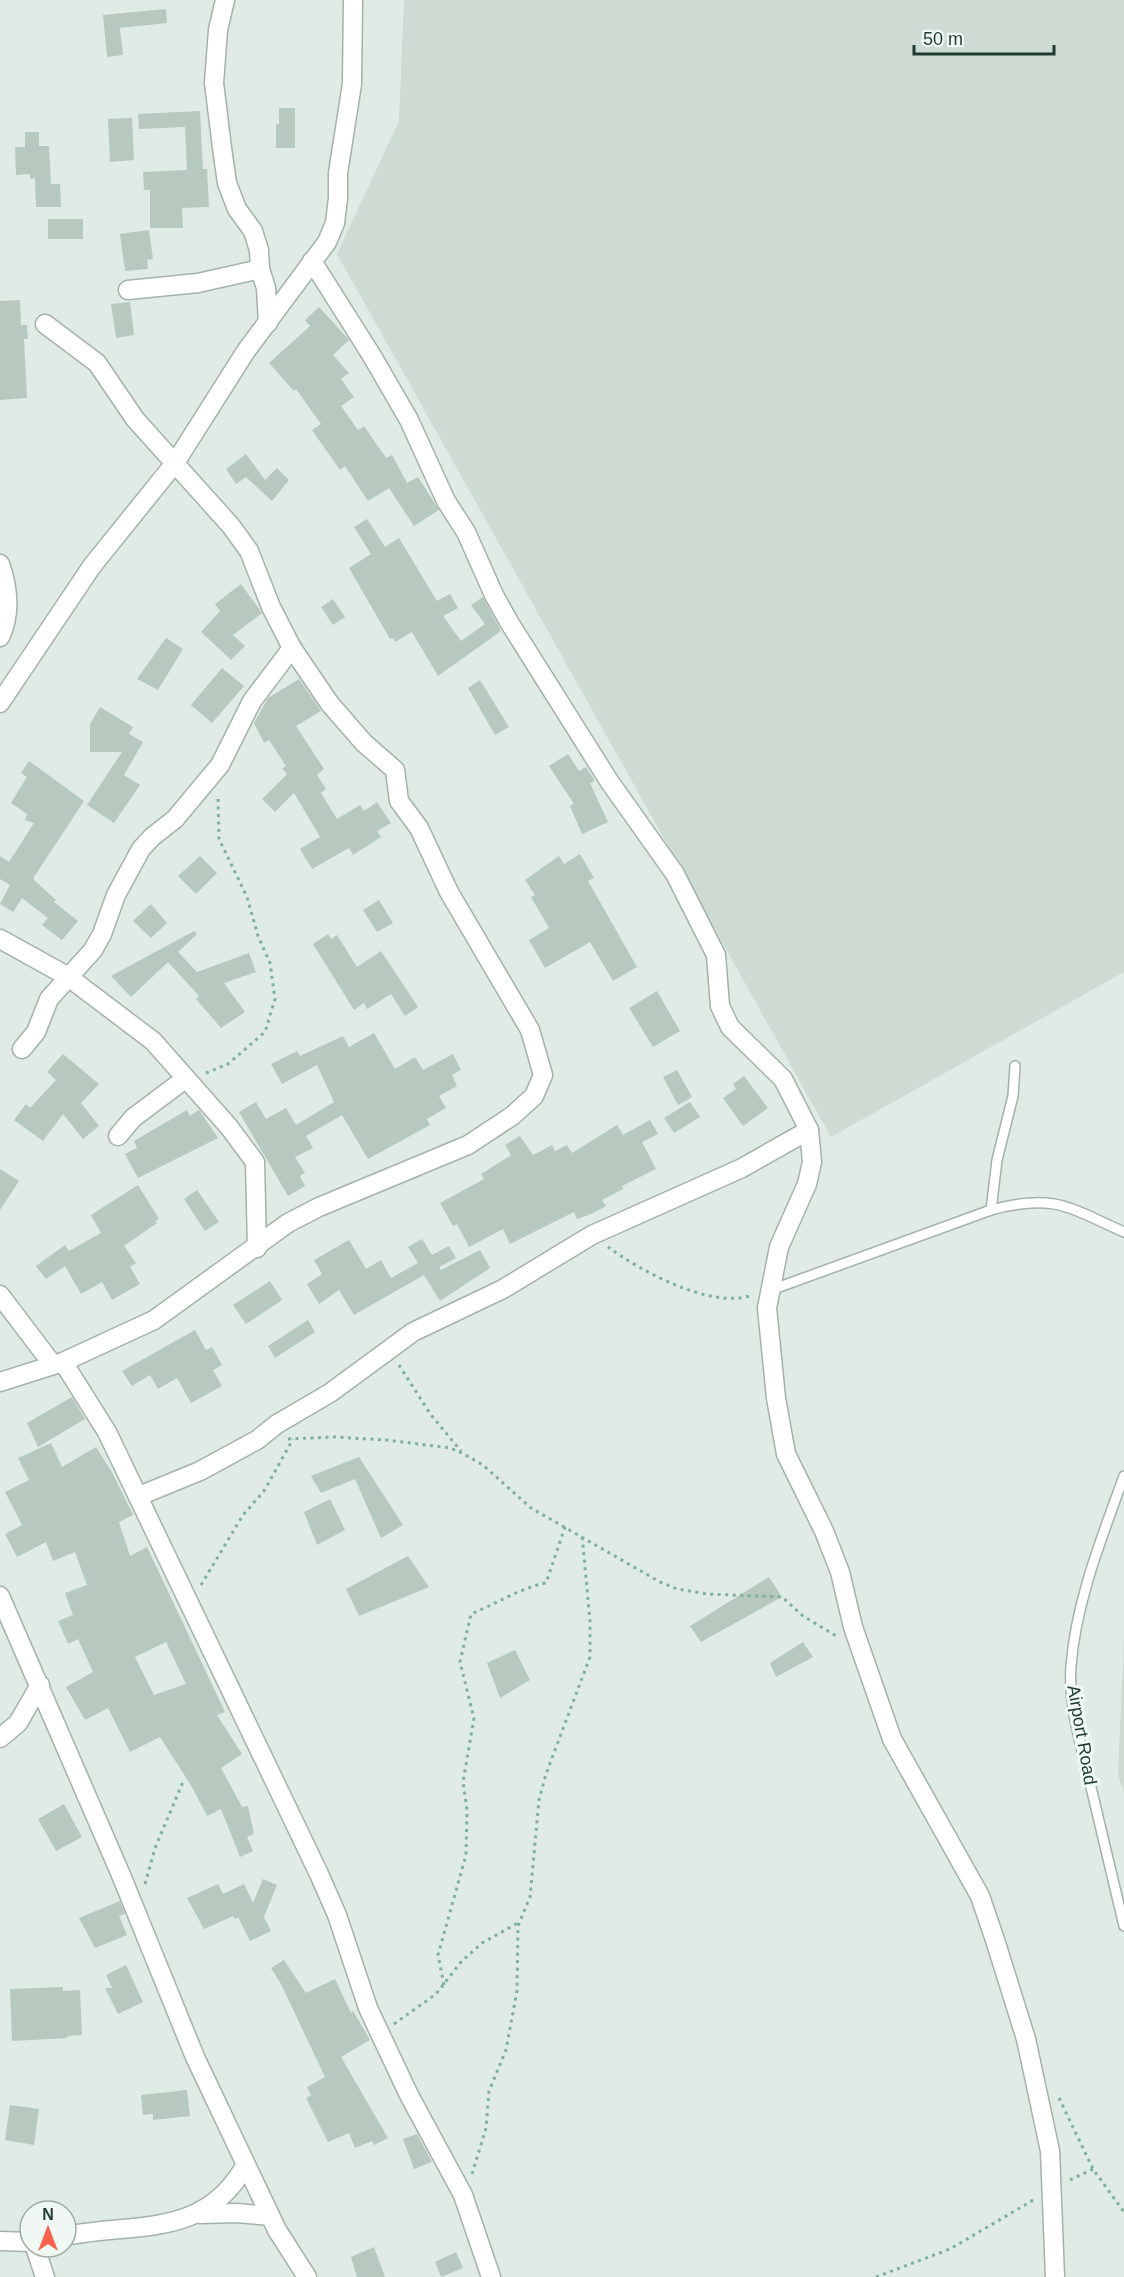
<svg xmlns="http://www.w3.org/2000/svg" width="1124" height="2277" viewBox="0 0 1124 2277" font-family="Arial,sans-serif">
  <rect width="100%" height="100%" fill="#dfebe4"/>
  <g fill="#cddbd3">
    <polygon points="404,0 1124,0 1124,972 831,1137 337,254 399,121"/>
    <polygon points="1124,1637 1124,1792 1118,1775"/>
  </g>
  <g fill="#b7c9bf" fill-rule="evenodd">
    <polygon points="166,9 167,23 120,28 123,55 107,57 103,15"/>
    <polygon points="279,108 295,108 295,148 276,148 276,124 279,124"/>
    <polygon points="200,111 203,169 207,169 209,207 182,208 183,228 150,228 150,190 144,190 143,172 187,170 185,127 139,129 138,114"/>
    <polygon points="132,118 134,160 110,162 108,119"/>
    <polygon points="25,132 39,132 39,146 49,146 51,184 60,184 61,207 36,207 35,178 30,179 30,174 16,175 15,147 25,147"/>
    <rect x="48" y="219" width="35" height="20"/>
    <polygon points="149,230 153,259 147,260 148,269 125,271 120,234"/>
    <polygon points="20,300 21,325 27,325 28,339 24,339 27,398 0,400 0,301"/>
    <polygon points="130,302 134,335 116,338 111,304"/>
    <polygon points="319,307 349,340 333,355 349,373 341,379 354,397 341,406 358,430 364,426 386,458 392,455 407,483 418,477 439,510 414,526 389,488 368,501 345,466 340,470 312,430 321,424 296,389 294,391 269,363 310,326 305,320"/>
    <polygon points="246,454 265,480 277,468 289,480 272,501 246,477 236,484 226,469"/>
    <polygon points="367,519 385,547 399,538 437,601 450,594 458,608 443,616 461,641 485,624 471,605 483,597 501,631 438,676 412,632 395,642 393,638 390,639 349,568 371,554 354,527"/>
    <polygon points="241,584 262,613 233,635 245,646 231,660 201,632 220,611 215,604"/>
    <polygon points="333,599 345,617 333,625 321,607"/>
    <polygon points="166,638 183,649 158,690 137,679"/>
    <polygon points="222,668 244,686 212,723 191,705"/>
    <polygon points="299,679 321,711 296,726 324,769 317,775 326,789 321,793 337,819 360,805 364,811 377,802 391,823 377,831 381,837 353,855 349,848 312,869 300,849 320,837 294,793 275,812 262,799 287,774 282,768 286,766 269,740 264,743 254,723 268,698"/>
    <polygon points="480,680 509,727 495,735 468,688"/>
    <polygon points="100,707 133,727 129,734 143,742 124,775 140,785 114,823 87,805 122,752 90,752 90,724"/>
    <polygon points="568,754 579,771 586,767 595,781 590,783 608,822 582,834 570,806 574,804 549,766"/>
    <polygon points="29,761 84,801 34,877 34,880 56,900 54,902 78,921 62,940 42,925 48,918 22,898 13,912 0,904 10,885 0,879 0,856 9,862 34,823 25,820 27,814 11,803 27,777 21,773"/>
    <polygon points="580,854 594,878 588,881 637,967 613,981 590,942 545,968 529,940 549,928 531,897 535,895 525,880 559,856 564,864"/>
    <polygon points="200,856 217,873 196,894 178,876"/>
    <polygon points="379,900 393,923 377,932 363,910"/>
    <polygon points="151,904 167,923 151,938 133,921"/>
    <polygon points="194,931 197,934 178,952 197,972 249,953 256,972 224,983 245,1012 221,1028 196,999 199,996 168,962 131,997 111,976"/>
    <polygon points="328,934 331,939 337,935 357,967 381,951 418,1007 405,1016 391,994 367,1009 364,1003 354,1010 313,944"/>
    <polygon points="657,991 680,1031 653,1047 629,1008"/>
    <polygon points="374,1033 395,1069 415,1057 423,1070 453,1054 461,1070 452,1075 457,1086 439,1096 446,1108 427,1119 430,1125 368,1159 342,1115 306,1136 313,1148 295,1157 305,1173 300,1176 305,1186 288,1196 239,1112 256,1102 266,1119 286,1108 296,1125 334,1102 317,1065 282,1084 271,1064 297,1051 300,1056 343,1036 349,1047"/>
    <polygon points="63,1054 99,1084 81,1103 99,1126 83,1139 63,1114 43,1141 14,1120 26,1104 30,1108 56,1080 47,1072"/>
    <polygon points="677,1070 692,1097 678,1105 663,1077"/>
    <polygon points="744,1076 768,1108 743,1126 723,1098 736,1089 733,1084"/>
    <polygon points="690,1102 700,1117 674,1133 664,1118"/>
    <polygon points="187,1110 190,1116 199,1110 218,1138 138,1178 125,1154 137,1148 134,1141"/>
    <polygon points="650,1120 658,1134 642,1142 656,1169 622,1186 623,1189 602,1200 606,1206 591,1214 577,1219 574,1212 510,1244 503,1229 469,1247 457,1224 453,1226 440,1203 484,1179 481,1174 511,1155 505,1145 520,1136 533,1155 552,1145 555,1151 567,1145 572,1153 617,1125 623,1135"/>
    <polygon points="0,1169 19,1181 0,1210"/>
    <polygon points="138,1185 159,1219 155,1221 157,1223 124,1246 136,1263 130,1267 140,1284 112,1300 102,1282 81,1294 65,1266 46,1279 36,1266 65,1245 69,1251 101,1233 91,1215"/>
    <polygon points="197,1190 219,1222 205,1231 184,1199"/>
    <polygon points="422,1239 432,1255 449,1246 456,1258 439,1267 441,1270 480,1250 490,1268 440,1301 424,1275 354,1315 339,1290 319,1304 307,1284 322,1274 314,1260 349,1240 366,1269 381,1260 391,1278 418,1263 408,1247"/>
    <polygon points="270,1281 282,1300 246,1324 233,1305"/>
    <polygon points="308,1320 315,1332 275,1358 268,1346"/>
    <polygon points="195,1330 206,1350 212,1347 222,1365 213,1370 222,1386 191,1403 177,1378 158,1389 150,1375 132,1386 122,1371"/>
    <polygon points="72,1397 85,1419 38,1447 27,1423"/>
    <path d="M 51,1443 L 62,1467 L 96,1447 L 113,1474 L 133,1515 L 119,1522 L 130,1556 L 147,1547 L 225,1712 L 217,1715 L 242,1754 L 221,1768 L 242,1807 L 248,1806 L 254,1834 L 247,1837 L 253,1851 L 240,1857 L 221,1809 L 207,1816 L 192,1787 L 160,1737 L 130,1752 L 108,1708 L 85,1720 L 66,1687 L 93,1672 L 78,1639 L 68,1644 L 58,1621 L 73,1615 L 65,1593 L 87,1585 L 75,1552 L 53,1561 L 46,1542 L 17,1557 L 5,1534 L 22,1525 L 5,1492 L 29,1480 L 18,1458 ZM 166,1642 L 186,1684 L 154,1695 L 135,1657 Z"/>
    <polygon points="359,1457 403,1525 381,1538 355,1479 321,1493 311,1476"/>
    <polygon points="330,1499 345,1530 317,1545 304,1512"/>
    <polygon points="408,1556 429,1587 359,1616 346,1589"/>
    <polygon points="769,1577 782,1597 701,1642 690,1626"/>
    <polygon points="803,1642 813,1657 776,1677 770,1663"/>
    <polygon points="515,1650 530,1680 500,1698 487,1663"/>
    <polygon points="64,1804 82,1837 56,1851 38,1819"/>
    <polygon points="263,1879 277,1885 264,1917 271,1931 250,1941 238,1917 235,1919 233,1916 204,1929 187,1898 218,1884 223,1894 244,1884 253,1903"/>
    <polygon points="120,1901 125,1914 119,1916 127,1935 95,1948 79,1918"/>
    <polygon points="284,1960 306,1993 335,1979 351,2013 353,2011 370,2040 341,2057 388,2138 374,2145 372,2141 355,2148 349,2133 328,2142 306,2098 311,2095 307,2087 325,2077 281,1984 271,1968"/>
    <polygon points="126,1965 143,2002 118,2014 105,1988 112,1988 106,1975"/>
    <polygon points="63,1987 63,1991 80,1990 82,2035 67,2036 68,2038 12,2041 10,1989"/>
    <polygon points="187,2090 190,2116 153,2120 153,2114 143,2115 141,2095"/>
    <polygon points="10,2105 39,2109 34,2145 5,2140"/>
    <polygon points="417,2134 432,2162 414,2169 403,2139"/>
    <polygon points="374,2247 385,2277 357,2277 351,2257"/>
    <polygon points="456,2252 463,2268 441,2277 435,2262"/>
  </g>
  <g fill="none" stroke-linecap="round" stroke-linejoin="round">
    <g stroke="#a2b3aa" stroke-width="12">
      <g id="lane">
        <polyline points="991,1210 997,1160 1013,1096 1015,1066"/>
        <path d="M 771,1290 L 991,1210 C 1054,1193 1068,1207 1124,1232"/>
        <path d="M 1124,1476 C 1102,1537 1076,1601 1071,1666 C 1068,1705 1081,1746 1090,1783 C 1101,1831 1113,1878 1124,1926"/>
      </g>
    </g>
    <g stroke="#a2b3aa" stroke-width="21">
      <g id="street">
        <polyline points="225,0 218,30 214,83 222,148 227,183 237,209 253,231 259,250 260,269 266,288 268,323"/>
        <polyline points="312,261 372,356 409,420 446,501 466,532 494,595 509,622 609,781 675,874 716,955 720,1006 730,1027 783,1079 809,1130 812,1162 807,1184 779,1247 767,1308 776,1398 786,1454 824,1531 840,1572 853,1627 892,1739 980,1896 995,1940 1026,2039 1050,2151 1055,2277"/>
        <polyline points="128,290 198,283 260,269"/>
        <path d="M 0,564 C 8,587 11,614 0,637"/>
        <polyline points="0,703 92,566 175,463 246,351 327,242 335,223 338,198 338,173 352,84 353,0"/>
        <polyline points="0,939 67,976 153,1041 229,1127 255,1162 257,1248"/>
        <polyline points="22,1049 36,1032 49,999 93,950 102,934 116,895 141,849 152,837 175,819 220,765 252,701 292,648"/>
        <polyline points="118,1136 133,1118 185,1079"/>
        <polyline points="0,1295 53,1365"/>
        <polyline points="63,1362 107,1432 319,1874 337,1915 368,2008 409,2095 463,2195 491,2277"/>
        <polyline points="0,1382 63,1362 154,1320 288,1223 319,1207 468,1145 512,1116 534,1096 543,1075 530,1030 449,892 419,828 399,801 395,770 364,743 330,704 292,648 271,607 249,551 231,526 135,419 97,363 45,324"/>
        <polyline points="139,1496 200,1471 257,1440 277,1424 330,1393 413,1332 503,1289 592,1235 742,1168 809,1130"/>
        <polyline points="0,1596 121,1875 195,2057 277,2230 307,2277"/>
        <polyline points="0,1738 18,1723 40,1685"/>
        <polyline points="200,2214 237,2213 270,2216"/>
        <path d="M 66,2236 C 135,2222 204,2239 245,2166"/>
        <polyline points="0,2241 30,2242"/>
        <polyline points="35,2247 45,2277"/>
      </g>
    </g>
    <g stroke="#7db19a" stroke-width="3" stroke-dasharray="3 4.5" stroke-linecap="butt">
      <polyline points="206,1073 228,1064 265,1032 275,999 270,963 258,936 247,897 219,839 218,797"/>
      <path d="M 608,1247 C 641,1271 708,1308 750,1296"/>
      <polyline points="399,1365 431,1415 461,1451"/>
      <polyline points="288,1439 334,1437 387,1440 450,1448 462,1453 483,1465 531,1508 660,1582 677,1589 707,1594 782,1597 803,1616 838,1637"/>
      <polyline points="201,1585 243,1515 264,1491 293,1439"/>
      <polyline points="145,1884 155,1848 183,1782"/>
      <path d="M 444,1985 L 438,1955 L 466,1855 L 467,1810 L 463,1782 L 474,1718 L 460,1662 L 471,1614 C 496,1604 520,1588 546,1583 L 565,1527"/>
      <polyline points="394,2024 436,1994 461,1962 482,1943 518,1923"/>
      <polyline points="1059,2098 1093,2169 1124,2212"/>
      <polyline points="472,2174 486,2128 489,2091 506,2050 517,1991 518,1926 530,1897 539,1800 546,1774 590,1657 590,1621 582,1535"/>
      <polyline points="1070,2180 1093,2169"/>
      <polyline points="876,2277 950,2249 1035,2199"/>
    </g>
    <use href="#lane" stroke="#fff" stroke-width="9"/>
    <use href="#street" stroke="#fff" stroke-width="18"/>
  </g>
  <g text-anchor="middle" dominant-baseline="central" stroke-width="6" stroke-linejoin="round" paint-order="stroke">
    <g font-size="18" fill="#1f3c30" stroke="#eff8f2">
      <text transform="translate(1082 1735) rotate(80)">Airport Road</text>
    </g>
  </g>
  <g transform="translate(48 2229)"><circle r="28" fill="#eff8f2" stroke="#9cada4" stroke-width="1.5"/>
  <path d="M0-4.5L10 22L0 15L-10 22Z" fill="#fa614e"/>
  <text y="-9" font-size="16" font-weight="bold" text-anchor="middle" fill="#1f3c30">N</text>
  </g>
  <path d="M914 45v9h140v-9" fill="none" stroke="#1f3c30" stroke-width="3"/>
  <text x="923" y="45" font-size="18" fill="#1f3c30" stroke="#eff8f2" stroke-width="4.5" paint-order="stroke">50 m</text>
</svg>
